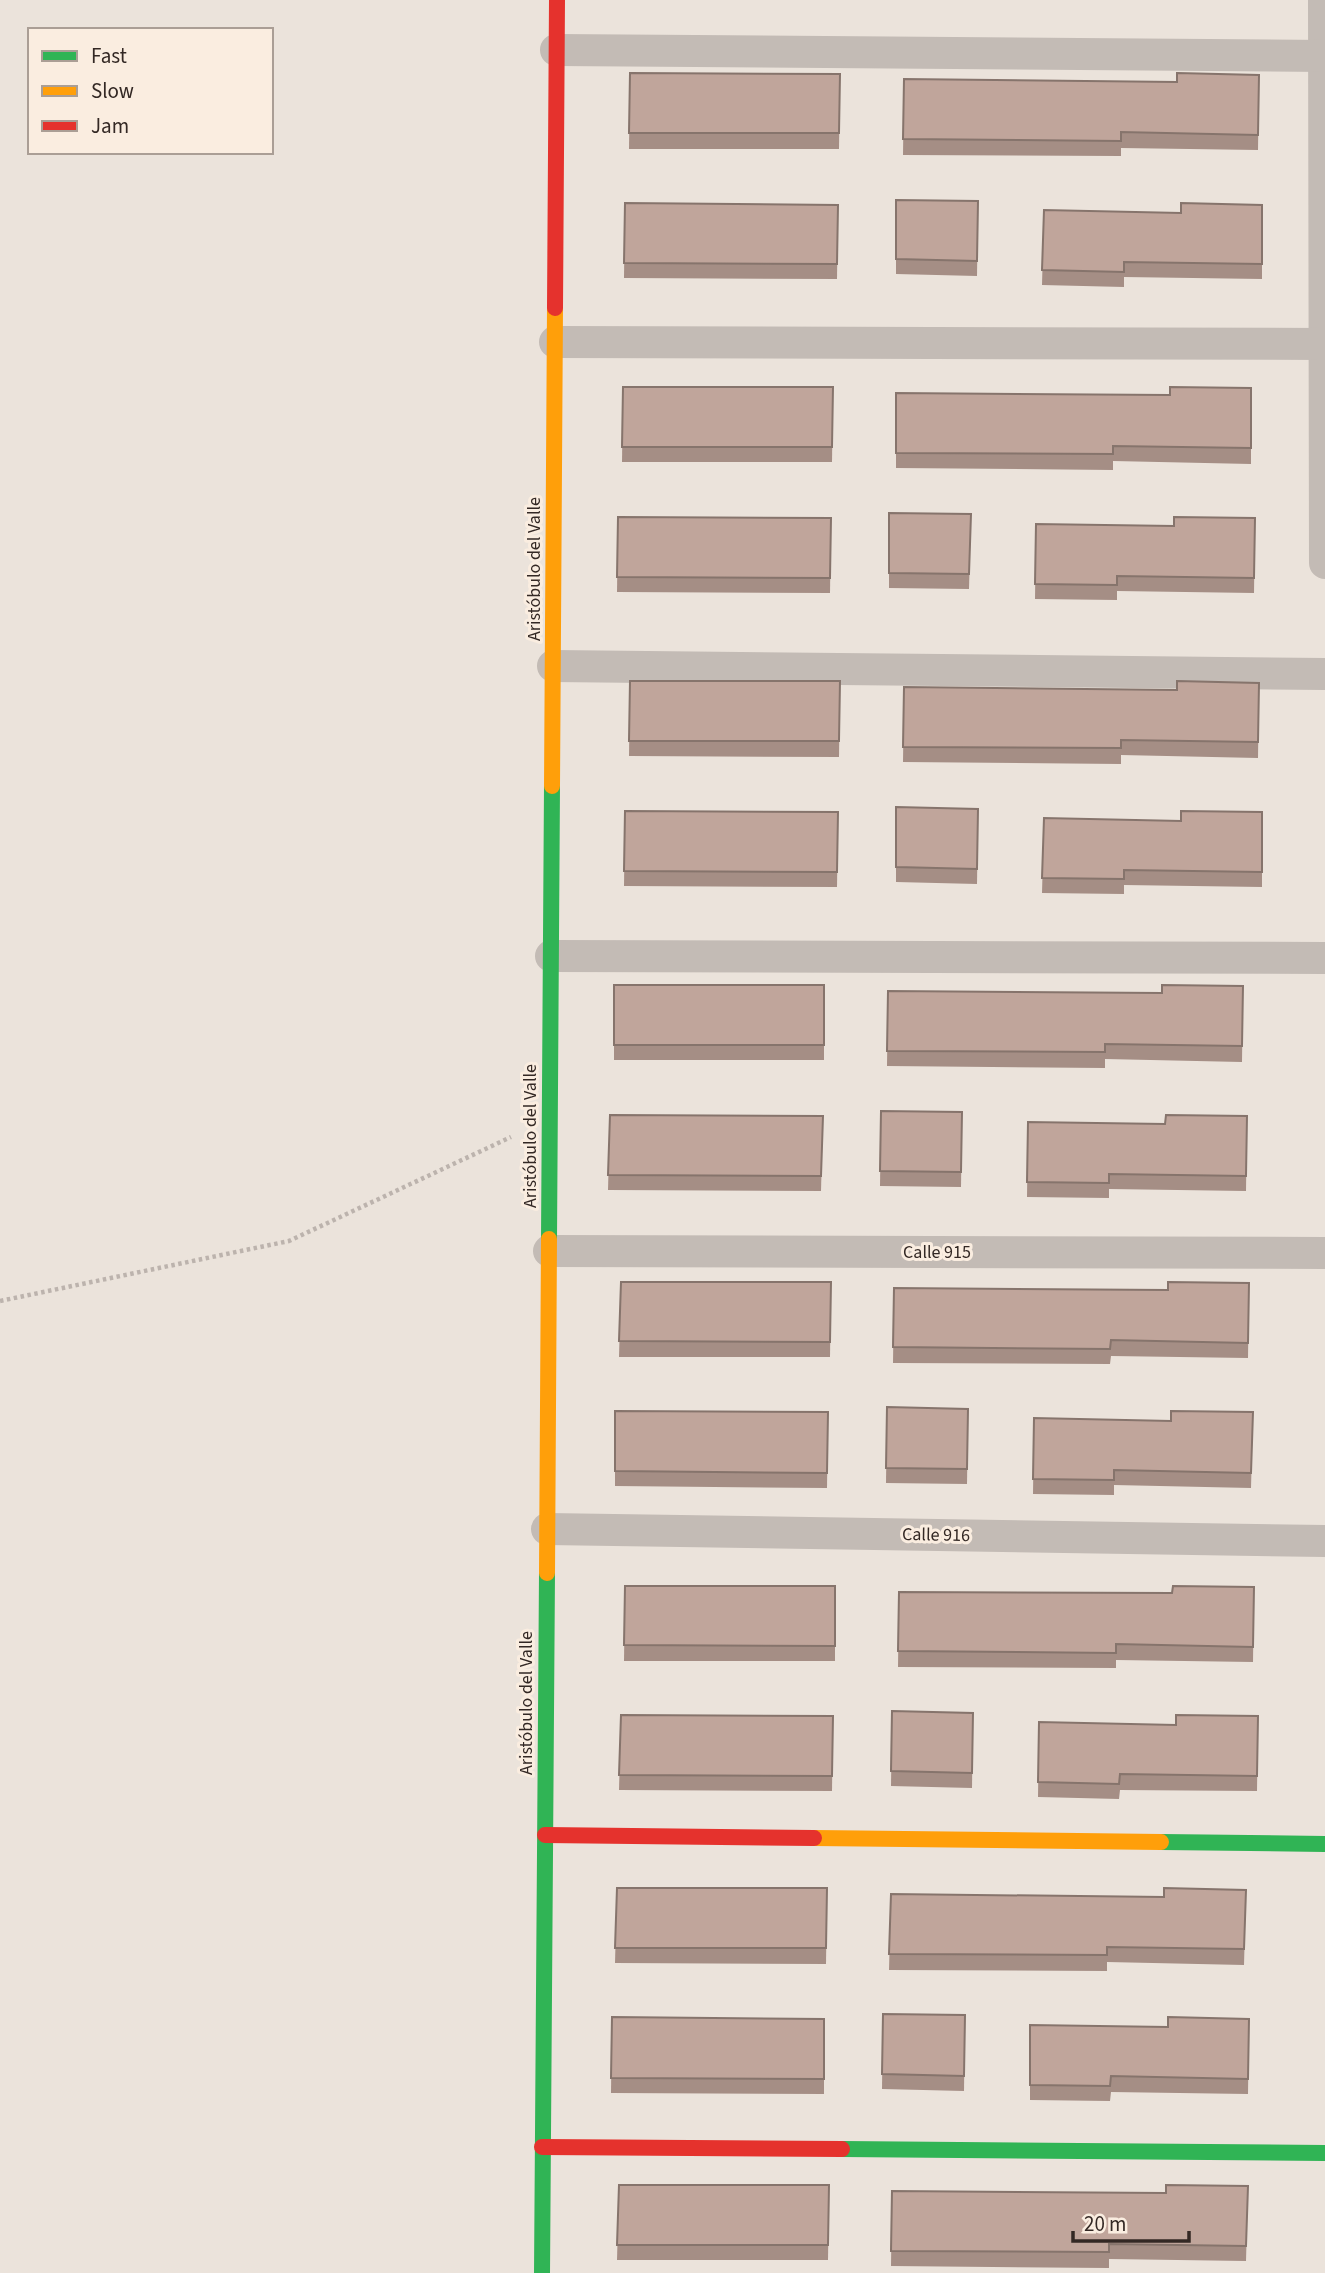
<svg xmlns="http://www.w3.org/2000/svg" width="1325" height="2273" viewBox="0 0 1325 2273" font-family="'Source Sans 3',sans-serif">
  <rect width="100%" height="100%" fill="#ebe3db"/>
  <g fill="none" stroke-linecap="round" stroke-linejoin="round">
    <polyline stroke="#bcb3ad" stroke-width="4.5" stroke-dasharray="3.5 3.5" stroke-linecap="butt" points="0,1301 289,1241 511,1137"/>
    <g stroke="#c3bbb5" stroke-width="32">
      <polyline points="1324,0 1325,563"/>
      <polyline points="556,50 1325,56"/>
      <polyline points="555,342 1325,344"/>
      <polyline points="553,666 1325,674"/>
      <polyline points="551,956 1325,958"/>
      <polyline points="549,1251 1325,1253"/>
      <polyline points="547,1529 1325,1541"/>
    </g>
    <g stroke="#30b455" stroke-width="16">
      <polyline points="549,1239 552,786"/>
      <polyline points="1161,1842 1325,1844"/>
      <polyline points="842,2149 1325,2153"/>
      <polyline points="542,2273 547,1573"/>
    </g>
    <g stroke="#ff9f0a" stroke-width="16">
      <polyline points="552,786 555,308"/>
      <polyline points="547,1573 549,1239"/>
      <polyline points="814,1838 1161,1842"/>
    </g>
    <g stroke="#e5322d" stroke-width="16">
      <polyline points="555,308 557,0"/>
      <polyline points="545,1835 814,1838"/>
      <polyline points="542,2147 842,2149"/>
    </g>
  </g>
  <g fill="#a58e85">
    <polygon points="630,73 840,74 839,149 629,149"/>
    <polygon points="1259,75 1258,150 1121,148 1121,156 903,155 904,79 1177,82"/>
    <polygon points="896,200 978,201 977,276 896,274"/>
    <polygon points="625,203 838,205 837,279 624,278"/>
    <polygon points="1262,205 1262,279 1124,277 1124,287 1042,285 1044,210 1181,213"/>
    <polygon points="623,387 833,387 832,462 622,462"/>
    <polygon points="1251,388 1251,464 1113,461 1113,470 896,468 896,393 1170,395"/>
    <polygon points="889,513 971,514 969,589 889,588"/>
    <polygon points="618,517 831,518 830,593 617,592"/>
    <polygon points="1255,518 1254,593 1117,591 1117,600 1035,599 1036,524 1174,526"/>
    <polygon points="630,681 840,681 839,757 629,756"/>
    <polygon points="1259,683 1258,758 1121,755 1121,764 903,762 904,687 1177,690"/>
    <polygon points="896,807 978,809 977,884 896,882"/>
    <polygon points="625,811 838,812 837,887 624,886"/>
    <polygon points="1262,812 1262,887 1124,885 1124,894 1042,893 1044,818 1181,821"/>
    <rect x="614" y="985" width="210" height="75"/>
    <polygon points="1243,986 1242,1062 1105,1059 1105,1068 887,1066 888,991 1162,993"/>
    <polygon points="881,1111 962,1112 961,1187 880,1186"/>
    <polygon points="610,1115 823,1116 821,1191 608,1190"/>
    <polygon points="1247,1116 1246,1191 1109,1189 1109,1198 1027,1197 1028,1122 1165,1124"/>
    <polygon points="621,1282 831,1282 830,1357 619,1357"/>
    <polygon points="1249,1283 1248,1358 1111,1356 1110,1364 893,1363 894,1288 1168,1290"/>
    <polygon points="887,1407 968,1409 967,1484 886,1483"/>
    <polygon points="615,1411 828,1412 827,1488 615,1486"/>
    <polygon points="1253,1412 1251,1488 1114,1485 1114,1495 1033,1494 1034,1418 1171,1421"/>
    <polygon points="625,1586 835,1586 835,1661 624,1661"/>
    <polygon points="1254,1587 1253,1662 1116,1660 1116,1668 898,1667 899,1592 1172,1593"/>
    <polygon points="892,1711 973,1713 972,1788 891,1786"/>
    <polygon points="621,1715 833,1716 832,1791 619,1790"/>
    <polygon points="1258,1716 1257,1791 1120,1790 1119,1799 1038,1797 1039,1722 1176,1725"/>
    <polygon points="617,1888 827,1888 826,1964 615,1963"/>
    <polygon points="1246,1890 1244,1965 1107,1962 1107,1971 889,1970 891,1894 1164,1897"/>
    <polygon points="883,2014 965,2015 964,2091 882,2089"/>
    <polygon points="612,2017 824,2019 824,2094 611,2093"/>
    <polygon points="1249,2019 1248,2094 1111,2092 1110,2101 1030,2100 1030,2025 1168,2027"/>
    <polygon points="619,2185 829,2185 828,2260 617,2260"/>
    <polygon points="1248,2186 1246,2261 1109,2259 1109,2268 891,2266 892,2191 1166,2193"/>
  </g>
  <g fill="#c0a59b" stroke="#86746c" stroke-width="2">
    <polygon points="630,73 840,74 839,133 629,133"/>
    <polygon points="1177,73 1259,75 1258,135 1121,132 1121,141 903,139 904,79 1177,82"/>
    <polygon points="896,200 978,201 977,261 896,259"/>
    <polygon points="625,203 838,205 837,264 624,263"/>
    <polygon points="1181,203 1262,205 1262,264 1124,262 1124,272 1042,270 1044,210 1181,213"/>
    <polygon points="623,387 833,387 832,447 622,447"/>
    <polygon points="1170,387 1251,388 1251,448 1113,446 1113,454 896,453 896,393 1170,395"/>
    <polygon points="889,513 971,514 969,574 889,573"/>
    <polygon points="618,517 831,518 830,578 617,577"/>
    <polygon points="1174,517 1255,518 1254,578 1117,576 1117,585 1035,584 1036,524 1174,526"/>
    <polygon points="630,681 840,681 839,741 629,741"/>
    <polygon points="1177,681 1259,683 1258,742 1121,740 1121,748 903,747 904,687 1177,690"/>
    <polygon points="896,807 978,809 977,869 896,867"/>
    <polygon points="625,811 838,812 837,872 624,871"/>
    <polygon points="1181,811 1262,812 1262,872 1124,870 1124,879 1042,878 1044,818 1181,821"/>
    <rect x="614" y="985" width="210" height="60"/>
    <polygon points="1162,985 1243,986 1242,1046 1105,1044 1105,1052 887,1051 888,991 1162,993"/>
    <polygon points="881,1111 962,1112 961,1172 880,1171"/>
    <polygon points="610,1115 823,1116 821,1176 608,1175"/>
    <polygon points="1166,1115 1247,1116 1246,1176 1109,1174 1109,1183 1027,1182 1028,1122 1165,1124"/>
    <polygon points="621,1282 831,1282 830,1342 619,1341"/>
    <polygon points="1168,1282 1249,1283 1248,1343 1111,1340 1110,1349 893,1347 894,1288 1168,1290"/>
    <polygon points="887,1407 968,1409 967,1469 886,1468"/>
    <polygon points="615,1411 828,1412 827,1473 615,1471"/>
    <polygon points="1171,1411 1253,1412 1251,1473 1114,1470 1114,1480 1033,1479 1034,1418 1171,1421"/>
    <polygon points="625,1586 835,1586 835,1646 624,1645"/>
    <polygon points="1173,1586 1254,1587 1253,1647 1116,1644 1116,1653 898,1651 899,1592 1172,1593"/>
    <polygon points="892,1711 973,1713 972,1773 891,1771"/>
    <polygon points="621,1715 833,1716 832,1776 619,1775"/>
    <polygon points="1176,1715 1258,1716 1257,1776 1120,1774 1119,1784 1038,1782 1039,1722 1176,1725"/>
    <polygon points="617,1888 827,1888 826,1948 615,1948"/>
    <polygon points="1164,1888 1246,1890 1244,1949 1107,1947 1107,1955 889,1954 891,1894 1164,1897"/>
    <polygon points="883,2014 965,2015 964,2076 882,2074"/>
    <polygon points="612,2017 824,2019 824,2079 611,2078"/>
    <polygon points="1168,2017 1249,2019 1248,2079 1111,2076 1110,2086 1030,2085 1030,2025 1168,2027"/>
    <polygon points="619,2185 829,2185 828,2245 617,2245"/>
    <polygon points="1166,2185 1248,2186 1246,2246 1109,2244 1109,2252 891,2251 892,2191 1166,2193"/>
  </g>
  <g text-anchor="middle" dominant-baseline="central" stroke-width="6" stroke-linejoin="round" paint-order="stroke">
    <g font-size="18" fill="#332824" stroke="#faede0">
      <text transform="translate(534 569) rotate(-90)">Aristóbulo del Valle</text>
      <text transform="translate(530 1136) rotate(-90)">Aristóbulo del Valle</text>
      <text x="937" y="1252">Calle 915</text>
      <text transform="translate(936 1535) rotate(1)">Calle 916</text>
      <text transform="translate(526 1703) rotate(-90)">Aristóbulo del Valle</text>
    </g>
  </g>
  <rect x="28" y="28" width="245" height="126" fill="#faede0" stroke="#aa9e95" stroke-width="2"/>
  <rect x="42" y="51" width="35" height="10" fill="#30b455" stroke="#aa9e95" stroke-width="2"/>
  <text x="91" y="63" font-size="21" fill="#332824">Fast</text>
  <rect x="42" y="86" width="35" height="10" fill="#ff9f0a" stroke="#aa9e95" stroke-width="2"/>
  <text x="91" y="98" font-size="21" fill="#332824">Slow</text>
  <rect x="42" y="121" width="35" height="10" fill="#e5322d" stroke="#aa9e95" stroke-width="2"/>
  <text x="91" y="133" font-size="21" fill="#332824">Jam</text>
  <path d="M1073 2231v10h116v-10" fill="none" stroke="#332824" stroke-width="3.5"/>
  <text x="1084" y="2231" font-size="21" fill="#332824" stroke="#faede0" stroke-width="5" paint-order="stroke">20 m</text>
</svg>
